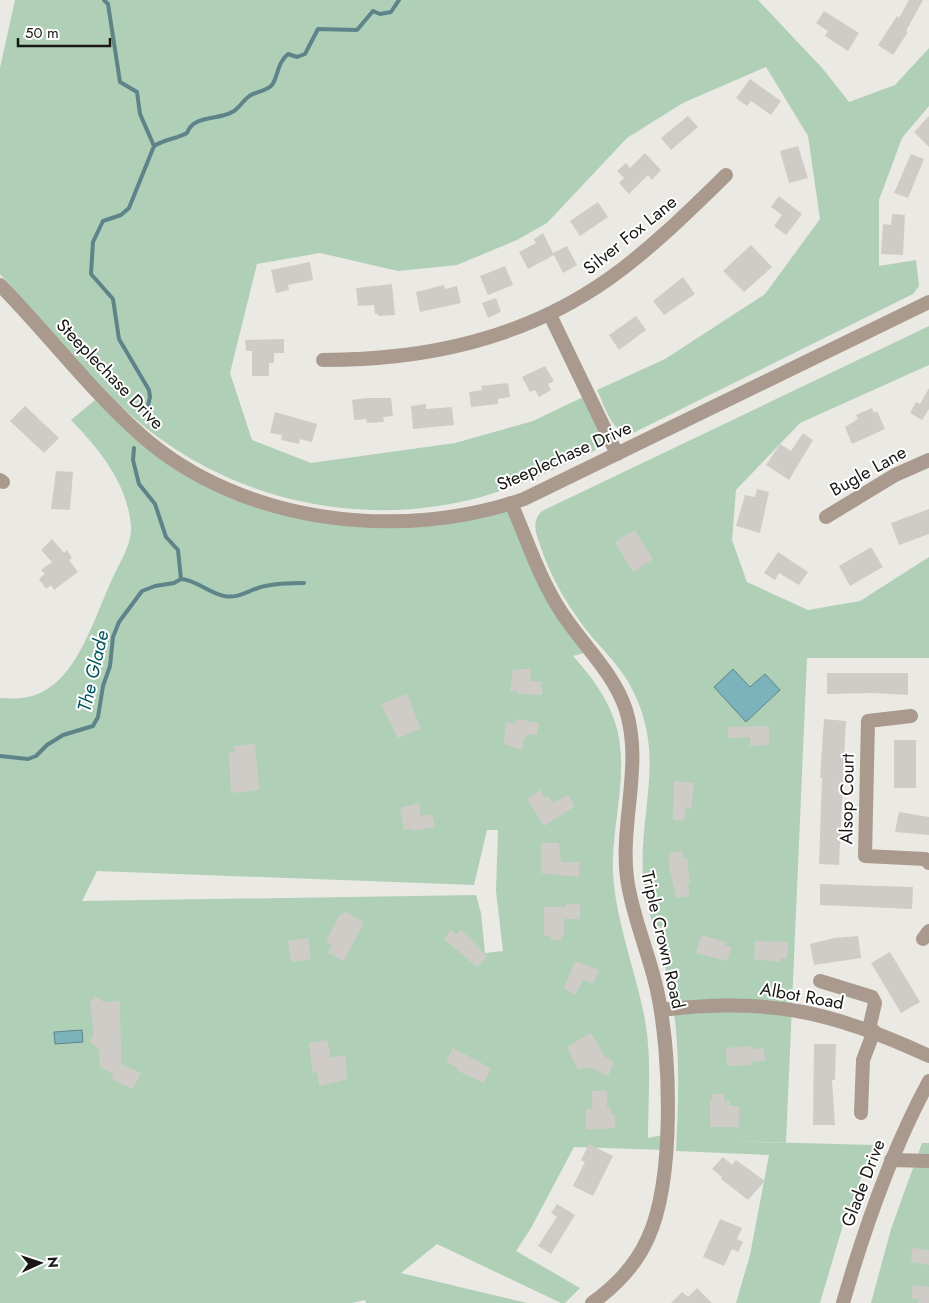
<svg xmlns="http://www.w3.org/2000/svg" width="929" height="1303" viewBox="0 0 929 1303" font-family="Jost,sans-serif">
  <rect width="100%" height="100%" fill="#ebe9e4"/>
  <g fill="#afd0b7" fill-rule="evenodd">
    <path d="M 15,0 L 758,0 L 823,69 L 849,102 L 895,85 L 929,48 L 929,106 L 902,138 L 879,200 L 879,266 L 916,260 L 919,286 L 913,294 L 635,432 C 613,439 605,406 597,390 L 665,359 L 765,294 L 820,219 L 808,136 L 766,67 L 683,103 L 627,138 L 547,223 L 517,240 L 457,265 L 398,271 L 320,253 L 257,264 L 230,373 L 252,440 L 311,463 L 455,443 L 533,421 L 583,397 L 602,438 L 600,446 L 594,451 C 557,468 520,486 481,497 C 361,530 228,500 134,418 C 85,376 43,322 0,274 L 0,68 Z"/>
    <path d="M 929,326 L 929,365 L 800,423 L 736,490 L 732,540 L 747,582 L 808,610 L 860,601 L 929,557 L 929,658 L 807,658 L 786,1143 L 729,1141 L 874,1145 L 845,1218 L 820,1303 L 736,1303 L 750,1255 L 769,1155 L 676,1151 C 679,1091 681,1033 667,974 C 660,941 645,910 643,876 C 639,809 666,757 633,691 C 623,670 607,654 592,637 C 570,610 551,579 540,545 C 536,533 531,522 542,511 Z"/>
    <path d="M 95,400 L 152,444 L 245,495 L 382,522 L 511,503 L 532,557 L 591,651 L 573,656 C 592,677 610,701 617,729 C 629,777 611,825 613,873 C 616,923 636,971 645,1020 C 652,1058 648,1099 648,1138 L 667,1134 L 666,1150 L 574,1147 L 531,1228 L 516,1251 L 580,1288 L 565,1303 L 561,1303 L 437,1244 L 401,1273 L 527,1303 L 366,1303 L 365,1300 L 352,1303 L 0,1303 L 0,698 C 23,699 34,699 53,685 C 82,663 98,609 113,577 C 120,562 132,544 131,527 C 128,484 100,450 71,420 ZM 487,830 L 498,830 L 496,891 L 503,951 L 485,953 L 481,913 L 476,895 L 82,901 L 97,871 L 474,885 Z"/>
    <polygon points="922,1143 929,1143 929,1303 871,1303 891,1229"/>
  </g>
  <g fill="#7cb2bb" stroke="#5e848a">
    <polygon points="733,669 750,687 765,674 780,690 746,722 714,687"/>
    <polygon points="82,1030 83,1042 55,1044 54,1032"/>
  </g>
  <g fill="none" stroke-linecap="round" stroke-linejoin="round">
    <g stroke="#5e848a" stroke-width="4">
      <polyline points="104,0 108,4 120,82 137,92 140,114 154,146 129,208 121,215 103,221 93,242 91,274 113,299 119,339 149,390 150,397 146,414"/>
      <path d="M 154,146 C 165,139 176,139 187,133 C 194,114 219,121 234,111 C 240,107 244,99 251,95 C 258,91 267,91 272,85 C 278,77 277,63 288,54 L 297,57 L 305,54 L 318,29 L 357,30 L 373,11 L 380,14 L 391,12 L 399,0"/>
      <polyline points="134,448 133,460 139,484 155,504 166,537 178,550 181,579"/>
      <path d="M 181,579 C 197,580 208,593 224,596 C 240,599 250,589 265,586 C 278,583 291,583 304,583"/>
      <polyline points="0,756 28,759 36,756 47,745 63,735 93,726 98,717 103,686 110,666 113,637 119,622 142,591 155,586 174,583 181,579"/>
    </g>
  </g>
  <g fill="#cfccc8">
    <polygon points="909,0 923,0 906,31 908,32 893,55 878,45 897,16 899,18"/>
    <polygon points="824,11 859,33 848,51 825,36 828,31 816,23"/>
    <polygon points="750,79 781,101 771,115 751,101 747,106 736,98"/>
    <polygon points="688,116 698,127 671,150 661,138"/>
    <polygon points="929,116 929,147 914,132"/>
    <polygon points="798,146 808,178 789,183 780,151"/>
    <polygon points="645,153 661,170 652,180 648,175 629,194 619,183 624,178 617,171 626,163 630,168"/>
    <polygon points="911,154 924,159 908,198 894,193"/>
    <polygon points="779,196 802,214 786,235 774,226 782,215 771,207"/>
    <polygon points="598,202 608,217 580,236 570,221"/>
    <polygon points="892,214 905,215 903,255 881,254 883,224 891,225"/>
    <polygon points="543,233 553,253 567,246 577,265 563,273 554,255 528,269 519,252 536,243 534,239"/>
    <polygon points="751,245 772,267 744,292 723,271"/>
    <polygon points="310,262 313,280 288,285 289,290 276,293 271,270"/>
    <polygon points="505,266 513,285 488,295 480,276"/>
    <polygon points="683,277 695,294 664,315 653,301"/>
    <polygon points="392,284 395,315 378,316 378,314 375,314 374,305 358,306 356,288"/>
    <polygon points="444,285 445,289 457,286 461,303 420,312 416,292"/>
    <polygon points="496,298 501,312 488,318 482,303"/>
    <polygon points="636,316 646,330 619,350 609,335"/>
    <polygon points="284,339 284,353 274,353 274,363 269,363 269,376 252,376 252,351 246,351 245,340"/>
    <polygon points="545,366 554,381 548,384 551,390 539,397 535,390 530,392 522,377"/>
    <polygon points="508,383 510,397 498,399 498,404 471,407 469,392 482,390 481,386"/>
    <polygon points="929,388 929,409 922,420 910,413 916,402 920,404"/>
    <polygon points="366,398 391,398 393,416 383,417 384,422 367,423 366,419 354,420 352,400"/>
    <polygon points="426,404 426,409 452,407 454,425 413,429 411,406"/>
    <polygon points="25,406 59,438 44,453 10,421"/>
    <polygon points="872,408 874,413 877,411 885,429 852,444 845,427 858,419 856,415"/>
    <polygon points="275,412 317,424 312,442 300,439 299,444 281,440 282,435 270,433"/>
    <polygon points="803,433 813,440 789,480 766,465 780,444 791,451"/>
    <polygon points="56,471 73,472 70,510 51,509"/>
    <polygon points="757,489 769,492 760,533 736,526 745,495 755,497"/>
    <polygon points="929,509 929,534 899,545 891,523"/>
    <polygon points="635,530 653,559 633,572 615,542"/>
    <polygon points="52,539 64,553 67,550 72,558 69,560 78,572 54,590 51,585 46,589 39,579 45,574 41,570 52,562 41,550"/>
    <polygon points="871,547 883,567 850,586 839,566"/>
    <polygon points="778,552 808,572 799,585 779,573 775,580 764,573"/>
    <polygon points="521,669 531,669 530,681 542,682 542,695 517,694 517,691 510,691 513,670"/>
    <polygon points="827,673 908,673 908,695 873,693 827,694"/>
    <polygon points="407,694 421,729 398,738 381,704"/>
    <polygon points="516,719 539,723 537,735 527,734 526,739 524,738 522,750 504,744 506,722 515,724"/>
    <polygon points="824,719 846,721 839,865 819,864 822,778 820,778"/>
    <polygon points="769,726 769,745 750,746 750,737 728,738 728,727"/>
    <rect x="894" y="740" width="22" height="48"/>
    <polygon points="255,744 259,790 231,793 229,752 235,752 234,746"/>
    <polygon points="674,781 694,783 691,809 686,808 684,821 673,820"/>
    <polygon points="540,790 545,798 548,796 553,803 568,795 575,806 544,826 527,799"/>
    <polygon points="419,803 421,816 432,814 435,827 412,831 412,829 404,830 400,808"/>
    <polygon points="899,812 929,817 929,835 895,832"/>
    <polygon points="541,843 559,843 561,862 579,862 579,877 541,873"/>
    <polygon points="682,851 683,858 687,858 690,883 688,883 689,896 676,898 668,860 670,860 669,853"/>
    <polygon points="820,884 913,887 912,909 820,905"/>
    <polygon points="566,904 580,904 580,919 564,919 564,936 561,936 561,940 551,940 551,936 544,936 544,907 566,907"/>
    <polygon points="346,912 364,922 344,961 328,953 332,945 326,942 340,914"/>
    <polygon points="451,930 456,935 461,930 487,956 477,967 444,939"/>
    <polygon points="701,935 726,942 725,945 731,947 727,961 696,953"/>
    <polygon points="858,936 861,958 814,965 810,944 834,938"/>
    <polygon points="308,938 311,959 291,962 288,941"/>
    <polygon points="755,941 788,942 787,959 781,958 780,962 754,959"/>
    <polygon points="890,952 920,1002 901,1013 871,963"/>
    <polygon points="575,961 599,970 593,984 583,980 575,995 564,988"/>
    <polygon points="95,996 104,1002 120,1001 121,1064 141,1073 133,1089 111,1079 114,1074 100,1067 99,1049 90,1042 94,1033 90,1002"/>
    <polygon points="591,1033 605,1057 614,1062 608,1076 589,1067 578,1070 567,1047"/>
    <polygon points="327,1040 331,1058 345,1055 347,1079 319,1086 317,1072 313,1073 309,1043"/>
    <polygon points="814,1044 836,1044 835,1080 832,1080 835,1125 813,1125"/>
    <polygon points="751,1046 751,1049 764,1048 765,1061 751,1062 751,1065 727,1066 726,1048"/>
    <polygon points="453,1048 491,1068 484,1083 456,1070 457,1067 446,1062"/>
    <polygon points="592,1091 607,1091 607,1108 611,1108 611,1114 615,1114 615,1128 586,1130 586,1109 592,1109"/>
    <polygon points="712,1094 724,1094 724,1101 730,1101 730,1106 739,1106 739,1127 710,1127 710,1100 712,1100"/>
    <polygon points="589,1144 613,1156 593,1196 573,1186 585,1162 581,1160"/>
    <polygon points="723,1157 732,1165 736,1160 765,1181 748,1200 721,1179 722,1177 712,1169"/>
    <polygon points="557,1204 575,1215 551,1254 538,1246 557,1217 551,1213"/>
    <polygon points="720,1219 742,1228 737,1239 743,1242 738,1252 732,1249 724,1266 703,1257"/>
    <polygon points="912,1248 929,1250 929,1265 911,1262"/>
    <polygon points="913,1285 929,1287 929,1303 918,1303 919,1299 911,1298"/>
    <polygon points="697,1288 712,1303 671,1303 682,1292 688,1297"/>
  </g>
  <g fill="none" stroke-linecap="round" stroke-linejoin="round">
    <g stroke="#a99a8d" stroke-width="14">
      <path d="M 0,285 C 48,334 90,390 142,436 C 242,524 401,542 524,499 L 929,302"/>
      <polyline points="550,315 617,454"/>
      <path d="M 323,360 C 426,360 524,339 610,278 C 652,248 689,211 726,175"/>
      <polyline points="0,480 3,482"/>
      <path d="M 511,503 C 528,542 540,581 564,616 C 585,647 614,674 626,710 C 643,765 620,822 627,878 C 632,916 649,953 657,990 C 671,1054 675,1179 648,1238 C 636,1265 616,1286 592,1303"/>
      <polyline points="826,517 895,475 929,460"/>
      <polyline points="911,716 868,721 865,856 925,859 929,863"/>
      <polyline points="923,939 929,931"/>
      <polyline points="820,981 872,997 875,1003 869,1029"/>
      <path d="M 661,1010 C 767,997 833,1011 929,1056"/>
      <polyline points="861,1113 863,1060 874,1031"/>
      <polyline points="891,1160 929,1161"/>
      <path d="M 843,1303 C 865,1226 891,1151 929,1081"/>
    </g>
  </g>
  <g text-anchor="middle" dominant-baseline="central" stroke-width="4" stroke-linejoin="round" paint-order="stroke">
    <g font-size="18" fill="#191817" stroke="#fff">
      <text transform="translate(630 235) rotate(-39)">Silver Fox Lane</text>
      <text transform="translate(110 374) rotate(46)">Steeplechase Drive</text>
      <text transform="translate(564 456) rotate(-24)">Steeplechase Drive</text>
      <text transform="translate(868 471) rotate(-29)">Bugle Lane</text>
      <text transform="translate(847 799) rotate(-89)">Alsop Court</text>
      <text transform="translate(663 940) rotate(77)">Triple Crown Road</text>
      <text transform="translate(802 996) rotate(10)">Albot Road</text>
      <text transform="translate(863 1183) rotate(-69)">Glade Drive</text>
    </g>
    <g font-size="19" font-style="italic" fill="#03555f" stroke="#fff">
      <text transform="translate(93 671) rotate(-77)">The Glade</text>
    </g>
  </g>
  <g transform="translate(40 1263) rotate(87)" stroke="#ffffff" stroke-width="4" paint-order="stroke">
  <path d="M0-4L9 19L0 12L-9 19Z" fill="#191817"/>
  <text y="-8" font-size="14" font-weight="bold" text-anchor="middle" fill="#191817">N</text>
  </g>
  <path d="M18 38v8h92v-8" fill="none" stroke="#191817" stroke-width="2.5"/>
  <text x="25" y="38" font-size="15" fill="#191817" stroke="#ffffff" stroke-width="4" paint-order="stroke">50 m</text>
</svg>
